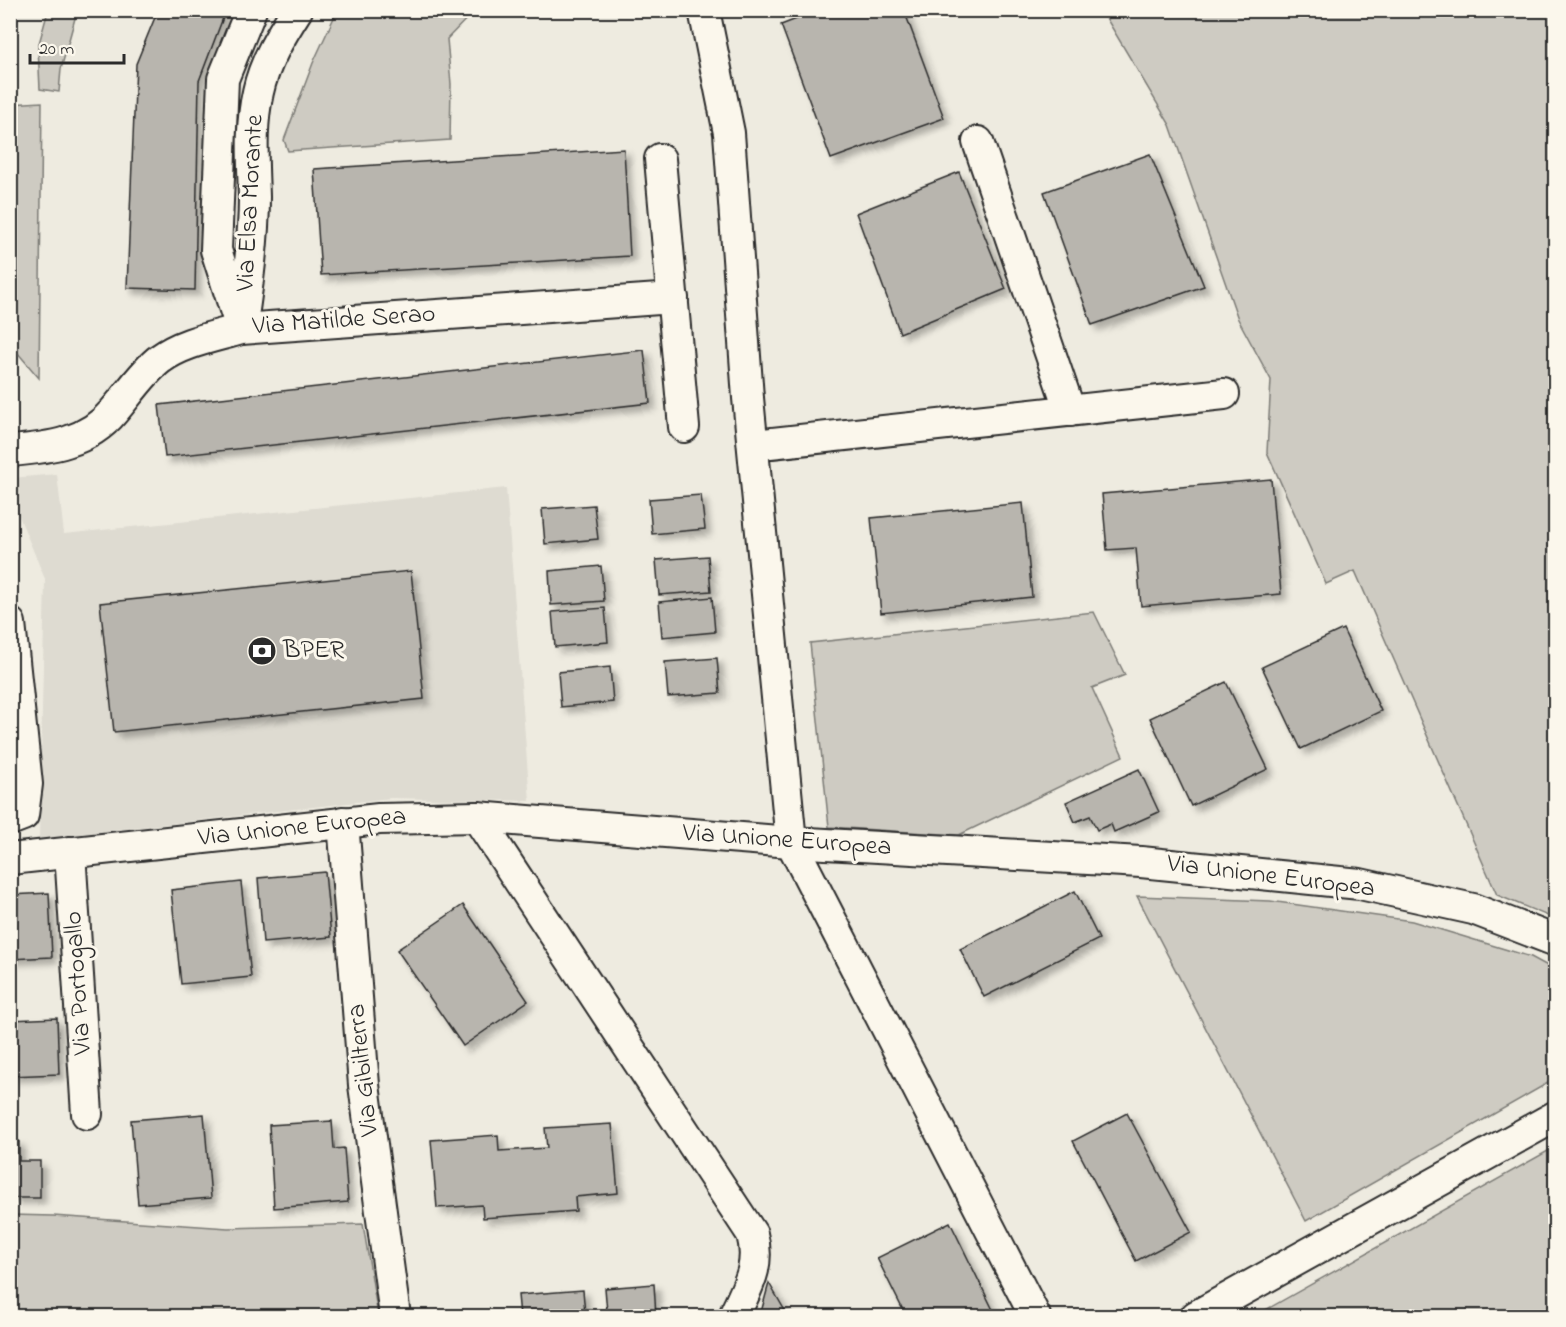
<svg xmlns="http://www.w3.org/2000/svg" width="1566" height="1327" viewBox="0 0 1566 1327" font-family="'Indie Flower',sans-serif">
  <defs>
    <filter id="shadow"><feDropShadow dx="5.5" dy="5.5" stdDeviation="3" flood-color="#0004"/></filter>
  </defs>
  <rect width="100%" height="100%" fill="#eeebe0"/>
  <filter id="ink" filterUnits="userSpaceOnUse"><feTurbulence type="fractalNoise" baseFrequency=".0167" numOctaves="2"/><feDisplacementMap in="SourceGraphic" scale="12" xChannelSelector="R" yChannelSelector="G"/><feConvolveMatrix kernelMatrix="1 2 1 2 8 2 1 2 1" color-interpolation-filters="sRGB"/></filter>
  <g filter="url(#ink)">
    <polygon fill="#dedbd1" points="57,474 64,534 506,488 530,801 391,798 39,839 45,579 16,509 12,478"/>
    <g fill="#cecbc2" stroke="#7c7b76" stroke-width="1.5">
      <polygon points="48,11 77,11 61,69 59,92 40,89 38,47"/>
      <polygon points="337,11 474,11 447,39 451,84 450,140 288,151 284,140 313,63"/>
      <polygon points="1102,11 1555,11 1555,919 1497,895 1355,571 1326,584 1267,452 1271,380 1238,319 1170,125"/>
      <polygon points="42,102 39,378 11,345 10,104"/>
      <polygon points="1094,612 1125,675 1092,688 1123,756 959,835 829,827 810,643"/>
      <polygon points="1137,896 1270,901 1412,921 1531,957 1555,970 1555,1079 1306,1221"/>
      <polygon points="1555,1147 1555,1316 1255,1316"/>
      <polygon points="11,1215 53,1216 228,1228 363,1224 378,1316 11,1316"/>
    </g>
    <g fill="#b8b5ae" stroke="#2b2b2b" stroke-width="1.5" filter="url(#shadow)">
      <polygon points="158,10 226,10 199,81 195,290 127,288 136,64"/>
      <polygon points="820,10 904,10 944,118 831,159 781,25"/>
      <polygon points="624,149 630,256 321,275 314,169"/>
      <polygon points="1150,154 1204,286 1092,325 1044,192"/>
      <polygon points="959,172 1006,289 900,333 856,213"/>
      <polygon points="644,350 650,403 165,457 159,405"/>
      <polygon points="1271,479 1281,594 1141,606 1136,548 1107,550 1102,494"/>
      <polygon points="701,495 705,529 652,534 649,499"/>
      <polygon points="1023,503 1032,597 881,613 871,518"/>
      <polygon points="594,505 598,539 545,544 542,509"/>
      <polygon points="708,556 711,591 659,595 656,560"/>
      <polygon points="601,566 604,601 551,605 549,571"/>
      <polygon points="411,571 424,699 114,732 100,603"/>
      <polygon points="712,597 715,632 662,637 659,602"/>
      <polygon points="605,608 608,642 555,647 552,612"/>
      <polygon points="1343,629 1381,711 1301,749 1262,667"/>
      <polygon points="717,658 720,693 668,697 665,662"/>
      <polygon points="610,667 613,702 561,707 558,672"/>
      <polygon points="1226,682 1268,769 1191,806 1150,718"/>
      <polygon points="1139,769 1159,812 1114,832 1111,824 1097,830 1090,816 1075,822 1066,802"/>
      <polygon points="325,872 331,937 263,943 258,878"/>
      <polygon points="241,882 251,977 181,984 171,890"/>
      <polygon points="1075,891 1099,939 984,997 960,949"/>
      <polygon points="49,893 52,957 10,959 10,895"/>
      <polygon points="463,905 528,1001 463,1046 397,950"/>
      <polygon points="57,1018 59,1074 10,1076 10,1020"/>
      <polygon points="1127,1113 1191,1232 1136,1261 1073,1141"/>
      <polygon points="204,1114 211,1198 138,1204 131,1120"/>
      <polygon points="332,1121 334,1149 344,1148 348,1202 274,1208 269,1125"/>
      <polygon points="612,1124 618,1193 575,1197 576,1211 483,1218 482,1205 437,1208 431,1140 498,1135 499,1151 547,1148 545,1128"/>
      <polygon points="10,1141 19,1141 19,1161 40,1161 40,1198 10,1198"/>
      <polygon points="950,1222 996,1316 906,1316 877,1258"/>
      <polygon points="769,1283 788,1316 760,1316"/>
      <polygon points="654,1284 656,1316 520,1316 518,1295 583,1290 585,1314 607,1312 605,1288"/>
    </g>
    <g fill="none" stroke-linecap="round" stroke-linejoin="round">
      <g stroke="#2b2b2b" stroke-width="34">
        <g id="minor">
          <polyline points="704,10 729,133 748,398 791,842 1035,1316"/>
          <polyline points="978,142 1070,411"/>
          <polyline points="660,159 684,427"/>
          <polyline points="239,322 216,250 223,79 251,10"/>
          <path d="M 241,329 C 248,285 254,241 254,197 C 253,162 250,127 258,92 C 264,63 281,35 297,10"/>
          <polyline points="753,445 1224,394"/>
          <path d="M 10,451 C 49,448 88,443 114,411 C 129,394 142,373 160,359 C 183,342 214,337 241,329 L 673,298"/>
          <polyline points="10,623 27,784 23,815 10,820"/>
          <path d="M 477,817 L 752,1234 C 761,1267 747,1287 734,1316"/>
          <polyline points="343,822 364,1085 395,1316"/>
          <polyline points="70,852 87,1114"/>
          <polyline points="10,859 379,819 477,817 791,842 1141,862 1360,884 1473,909 1556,941"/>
          <polyline points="1196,1316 1556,1116"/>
        </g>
      </g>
      <use href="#minor" stroke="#fbf7ec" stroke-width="30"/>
    </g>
  </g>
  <defs>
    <g id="bank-disc" transform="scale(1.5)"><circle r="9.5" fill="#2b2b2b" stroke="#fbf7ec"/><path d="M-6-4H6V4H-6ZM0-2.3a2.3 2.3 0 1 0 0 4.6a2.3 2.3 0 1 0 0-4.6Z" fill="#fff"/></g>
  </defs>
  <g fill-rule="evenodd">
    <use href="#bank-disc" x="262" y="651"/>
  </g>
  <g text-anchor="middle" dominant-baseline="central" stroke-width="6" stroke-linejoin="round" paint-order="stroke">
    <g font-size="26" fill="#2b2b2b" stroke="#fbf7ec">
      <text transform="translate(251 203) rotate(-87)">Via Elsa Morante</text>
      <text transform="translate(344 321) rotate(-4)">Via Matilde Serao</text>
      <text transform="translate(302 828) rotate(-6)">Via Unione Europea</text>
      <text transform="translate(787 841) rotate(4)">Via Unione Europea</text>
      <text transform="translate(1271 877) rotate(7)">Via Unione Europea</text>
      <text transform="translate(79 983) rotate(-94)">Via Portogallo</text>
      <text transform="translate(364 1070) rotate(-96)">Via Gibilterra</text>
    </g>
    <g font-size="26" fill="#2b2b2b" stroke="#fbf7ec" text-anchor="start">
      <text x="283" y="651">BPER</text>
    </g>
  </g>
  <rect width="1566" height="1327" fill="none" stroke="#fbf7ec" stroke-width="36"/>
  <rect x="18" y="18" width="1530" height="1291" fill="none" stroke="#2b2b2b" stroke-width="2" filter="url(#ink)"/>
  <path d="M30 54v9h94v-9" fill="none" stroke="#2b2b2b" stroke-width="3"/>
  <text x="39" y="54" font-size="18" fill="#2b2b2b" stroke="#fbf7ec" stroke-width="4.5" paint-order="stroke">20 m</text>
</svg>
